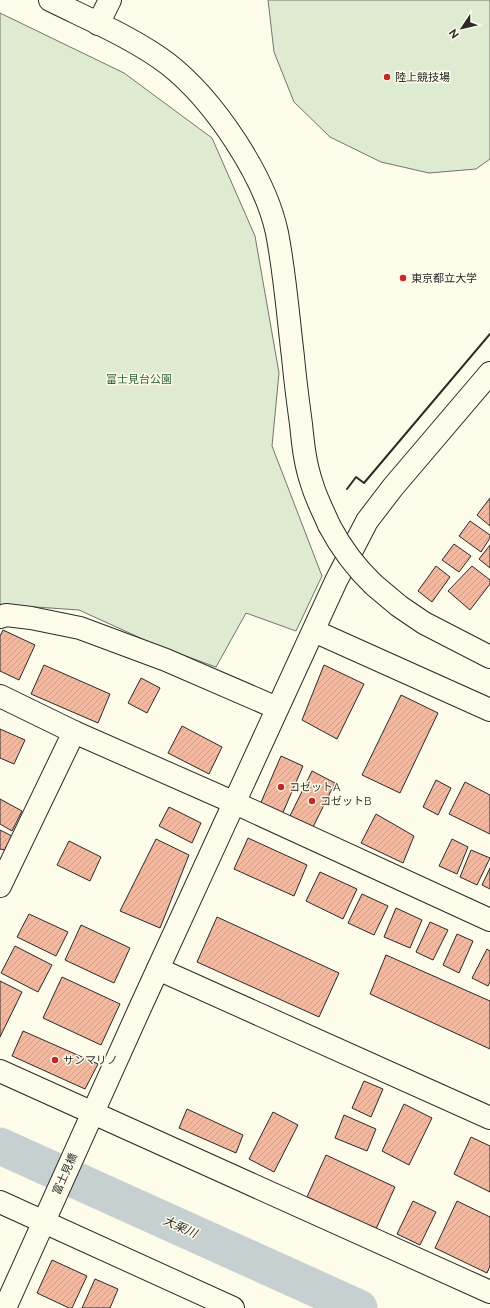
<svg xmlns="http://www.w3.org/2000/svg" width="490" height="1308" viewBox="0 0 490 1308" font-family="Raleway,'Noto Sans JP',sans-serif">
  <defs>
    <pattern id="building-hatch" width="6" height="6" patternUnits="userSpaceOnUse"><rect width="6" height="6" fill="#f2b8a0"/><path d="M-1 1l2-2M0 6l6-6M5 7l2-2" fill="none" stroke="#d09e8a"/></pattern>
  </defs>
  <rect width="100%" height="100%" fill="#fdfbea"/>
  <g fill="#deebd1" stroke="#74746e">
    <polygon points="268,0 490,0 490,159 476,169 429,173 381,162 330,137 294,102 274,52"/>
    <polygon points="0,13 124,73 212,138 255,236 279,373 272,446 322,576 296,631 246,613 216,667 158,646 79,610 7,605 0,607"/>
  </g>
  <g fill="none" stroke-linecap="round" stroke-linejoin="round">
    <polyline stroke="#c7d0d0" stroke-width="37" points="0,1146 359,1308"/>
  </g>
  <g fill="url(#building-hatch)" stroke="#2b2b2b">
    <polygon points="490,498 490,526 477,515"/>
    <polygon points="470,521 490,535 490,538 481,552 459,536"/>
    <polygon points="454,544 471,556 459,572 442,560"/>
    <polygon points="490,545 490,568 479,559"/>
    <polygon points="436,566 450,577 432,602 418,591"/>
    <polygon points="472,566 490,580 490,584 470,610 448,591"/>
    <polygon points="3,630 35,645 19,680 0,671 0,636"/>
    <polygon points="44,665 110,694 98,723 31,694"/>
    <polygon points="324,665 364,684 337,739 302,720"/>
    <polygon points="141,678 160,688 147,713 128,703"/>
    <polygon points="401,695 438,713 400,793 362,775"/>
    <polygon points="182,726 222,747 209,774 168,753"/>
    <polygon points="0,729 25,740 14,764 0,758"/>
    <polygon points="281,756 303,766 281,817 259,807"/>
    <polygon points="312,771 335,783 311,831 288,820"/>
    <polygon points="436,780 451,788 438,815 423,807"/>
    <polygon points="465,782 490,795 490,834 449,814"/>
    <polygon points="0,799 22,811 12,831 0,824"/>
    <polygon points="169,807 201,823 192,843 159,826"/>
    <polygon points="376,814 414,836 403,863 361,843"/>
    <polygon points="0,830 12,836 5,850 0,849"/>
    <polygon points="248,838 307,865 294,896 234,869"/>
    <polygon points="156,839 189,855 160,928 120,911"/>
    <polygon points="452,839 468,847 457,874 439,866"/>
    <polygon points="69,841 101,857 90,881 57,865"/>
    <polygon points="471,850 490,858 477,885 460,877"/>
    <polygon points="490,868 490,889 482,885"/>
    <polygon points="320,872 357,889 343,919 306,901"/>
    <polygon points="362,894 388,906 374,935 348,923"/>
    <polygon points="396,908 422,920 410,948 384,937"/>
    <polygon points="29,914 68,932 56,956 17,937"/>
    <polygon points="217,917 339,973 319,1017 197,962"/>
    <polygon points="430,922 448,930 433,960 416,952"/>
    <polygon points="81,925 130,948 114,983 65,960"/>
    <polygon points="457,934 473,941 459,973 443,965"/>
    <polygon points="15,946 52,965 38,992 1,973"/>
    <polygon points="487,949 490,951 490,982 488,986 472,978"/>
    <polygon points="386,955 490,1001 490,1049 370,994"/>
    <polygon points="62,977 120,1004 101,1045 43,1018"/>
    <polygon points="0,981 22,992 0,1037"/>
    <polygon points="23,1031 98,1064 85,1089 12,1056"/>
    <polygon points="364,1081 383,1089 371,1117 352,1108"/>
    <polygon points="404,1104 432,1118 409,1165 382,1151"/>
    <polygon points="187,1109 243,1135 236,1153 179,1128"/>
    <polygon points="273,1112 298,1125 274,1172 249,1159"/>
    <polygon points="344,1115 376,1129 367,1151 335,1138"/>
    <polygon points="471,1137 490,1146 490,1192 454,1174"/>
    <polygon points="326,1155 395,1187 376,1229 307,1197"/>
    <polygon points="413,1201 436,1212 420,1245 397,1234"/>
    <polygon points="457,1201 490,1217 490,1266 487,1273 435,1248"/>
    <polygon points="52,1260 87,1276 72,1308 69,1308 37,1293"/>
    <polygon points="95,1279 118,1289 110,1308 82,1308"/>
  </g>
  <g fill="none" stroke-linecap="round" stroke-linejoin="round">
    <g stroke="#2b2b2b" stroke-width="24">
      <g id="minor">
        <path d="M 50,0 C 88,19 134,38 168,64 C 214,100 265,176 277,233 C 285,274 288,316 293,357 C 295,379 298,402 301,424 C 303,444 305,464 312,484 C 316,498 323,511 329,525"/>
        <polyline points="98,24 110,0"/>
        <polyline points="374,585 399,606 424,623 490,657"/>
        <polyline points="0,617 6,615 31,618 80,628 166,660 277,708"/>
        <polyline points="314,631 490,710"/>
        <polyline points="0,696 74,732 235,803 490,920"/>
        <polyline points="0,886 74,732"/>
        <polyline points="158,969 490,1118"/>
        <polyline points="0,1071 490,1292"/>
        <polyline points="0,1202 233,1308"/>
        <polyline points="5,1308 140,1008 336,581 367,521 393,487 490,373"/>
      </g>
    </g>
    <use href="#minor" stroke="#fdfbea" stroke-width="22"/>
    <g stroke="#2b2b2b" stroke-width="24" stroke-linecap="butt">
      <path id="minor-bridge" d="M 329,525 C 341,548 355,567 374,585"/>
    </g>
    <use href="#minor-bridge" stroke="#fdfbea" stroke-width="22"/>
    <polyline stroke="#2b2b2b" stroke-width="2" points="347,489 356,477 364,483 490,334"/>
  </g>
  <g fill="#c62828" stroke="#fdfbea" stroke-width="1.5">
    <circle cx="387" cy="77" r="4"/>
    <circle cx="403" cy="278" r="4"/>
    <circle cx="281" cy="787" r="4"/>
    <circle cx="312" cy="801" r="4"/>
    <circle cx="55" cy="1060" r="4"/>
  </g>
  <g text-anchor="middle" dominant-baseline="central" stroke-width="3" stroke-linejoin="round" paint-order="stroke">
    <g font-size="11" fill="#2b2b2b" stroke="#fdfbea" text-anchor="start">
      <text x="395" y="77">陸上競技場</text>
      <text x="411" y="278">東京都立大学</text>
      <text x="289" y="787">コゼットA</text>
      <text x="320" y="801">コゼットB</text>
      <text x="63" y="1060">サンマリノ</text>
    </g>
    <g font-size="11" fill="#34623c" stroke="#fdfbea">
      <text x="139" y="379">富士見台公園</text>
    </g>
    <g font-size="11" fill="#2b2b2b" stroke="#fdfbea">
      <text transform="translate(65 1174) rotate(-66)">富士見橋</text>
    </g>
    <g font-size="12" font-style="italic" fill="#2b2b2b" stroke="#fdfbea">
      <text transform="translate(180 1227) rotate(24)">大栗川</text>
    </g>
  </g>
  <g transform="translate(462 28) rotate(235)" stroke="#fdfbea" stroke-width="3" paint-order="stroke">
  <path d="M0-3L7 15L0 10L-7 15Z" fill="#2b2b2b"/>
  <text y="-6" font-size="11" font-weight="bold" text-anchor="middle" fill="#2b2b2b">N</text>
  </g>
</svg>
